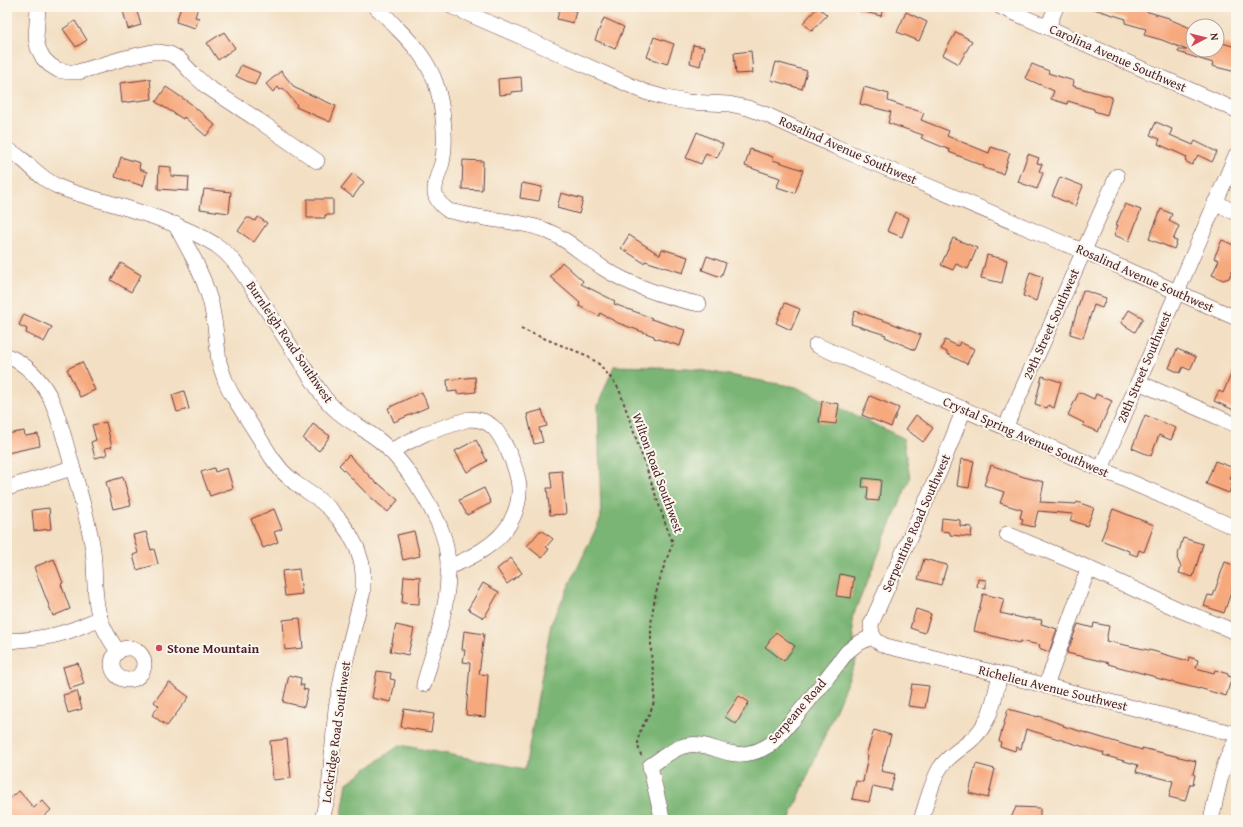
<svg xmlns="http://www.w3.org/2000/svg" width="1243" height="827" viewBox="0 0 1243 827" font-family="'Gentium Book Plus',serif">
  <rect width="100%" height="100%" fill="#fbf7ec"/>
  <filter id="ink" filterUnits="userSpaceOnUse"><feTurbulence type="fractalNoise" baseFrequency=".025" numOctaves="2"/><feDisplacementMap in="SourceGraphic" scale="8" xChannelSelector="R" yChannelSelector="G"/><feConvolveMatrix kernelMatrix="1 2 1 2 8 2 1 2 1" color-interpolation-filters="sRGB"/></filter>
  <filter id="wash" filterUnits="userSpaceOnUse"><feTurbulence type="fractalNoise" baseFrequency=".012" numOctaves="4" result="noise"/><feDisplacementMap in="SourceGraphic" scale="16" xChannelSelector="R" yChannelSelector="G"/><feGaussianBlur stdDeviation="0.9" result="paint"/><feColorMatrix in="noise" values="0 0 0 0 0 0 0 0 0 0 0 0 0 0 0 0 0 1.4 0 .05"/><feComposite in="paint" operator="in"/></filter>
  <g filter="url(#wash)">
    <rect width="100%" height="100%" fill="#f3dfc3"/>
    <polygon fill="#7ab574" stroke="#626a50" points="614,366 689,368 796,387 903,438 910,478 852,618 856,661 789,820 341,820 347,783 400,745 525,769 551,624 601,518 598,405"/>
    <g id="blocks">
      <g fill="#f7a97e">
        <polygon points="181,7 198,7 195,17 199,18 195,28 176,22"/>
        <polygon points="560,7 576,11 573,23 557,19"/>
        <polygon points="818,7 827,15 812,31 803,23"/>
        <polygon points="858,7 883,7 881,16 857,10"/>
        <polygon points="1095,7 1147,7 1145,11 1169,18 1169,19 1193,29 1193,50 1217,50 1219,42 1236,47 1236,72 1212,66 1213,63 1178,52 1178,50 1187,50 1162,40 1144,35 1146,29 1125,23 1126,19 1094,9"/>
        <polygon points="136,8 141,25 128,29 123,11"/>
        <polygon points="906,12 927,22 919,41 897,32"/>
        <polygon points="604,18 624,27 615,49 595,40"/>
        <polygon points="75,21 87,40 76,47 63,29"/>
        <polygon points="224,32 235,48 218,60 207,43"/>
        <polygon points="956,32 972,41 959,64 943,55"/>
        <polygon points="654,37 674,44 667,64 647,57"/>
        <polygon points="693,45 704,47 700,66 690,63"/>
        <polygon points="751,51 753,73 736,74 734,53"/>
        <polygon points="776,62 807,71 802,89 771,80"/>
        <polygon points="1032,64 1049,71 1048,73 1074,81 1073,86 1112,97 1107,115 1094,111 1094,109 1068,101 1067,104 1051,99 1054,91 1025,78"/>
        <polygon points="241,65 260,73 255,85 236,76"/>
        <polygon points="281,71 295,88 336,106 330,122 296,107 297,105 283,88 280,90 278,87 273,92 266,84"/>
        <polygon points="521,77 522,91 511,92 512,94 499,95 498,79"/>
        <polygon points="150,79 152,99 122,103 120,83"/>
        <polygon points="166,87 190,103 215,125 206,136 184,117 183,119 156,102"/>
        <polygon points="864,87 889,94 888,101 924,113 921,120 949,131 947,136 989,153 991,147 1010,153 1003,174 984,168 984,166 949,152 950,150 921,138 923,135 888,123 891,112 860,104"/>
        <polygon points="1156,122 1172,129 1170,135 1193,145 1195,141 1217,152 1212,162 1198,155 1192,165 1185,161 1187,157 1158,144 1160,139 1150,135"/>
        <polygon points="697,132 723,144 717,158 706,153 701,164 686,158"/>
        <polygon points="750,149 773,157 773,160 803,170 795,193 777,187 780,178 745,166"/>
        <polygon points="1028,154 1039,158 1037,163 1042,164 1039,171 1043,173 1037,189 1018,182"/>
        <polygon points="121,157 140,163 139,169 147,172 143,186 115,177"/>
        <polygon points="463,160 483,161 482,190 462,189"/>
        <polygon points="159,166 171,167 171,176 189,177 188,191 158,189"/>
        <polygon points="353,173 364,182 353,197 341,188"/>
        <polygon points="1060,177 1083,186 1075,206 1052,196"/>
        <polygon points="522,183 542,187 539,201 520,198"/>
        <polygon points="204,189 231,192 229,213 200,209 202,196 203,196"/>
        <polygon points="561,193 583,199 579,214 557,208"/>
        <polygon points="307,199 333,199 333,215 325,215 325,218 307,218"/>
        <polygon points="1125,204 1141,210 1129,241 1114,235 1118,225 1116,225"/>
        <polygon points="1161,209 1172,214 1169,221 1179,226 1173,240 1177,241 1174,249 1149,239"/>
        <polygon points="895,212 909,218 902,237 887,231"/>
        <polygon points="258,217 267,223 254,242 238,231 247,218 250,218 255,221"/>
        <polygon points="629,235 660,255 662,249 688,257 683,273 645,261 644,263 621,248"/>
        <polygon points="953,238 977,248 968,269 956,264 953,270 941,265"/>
        <polygon points="1222,240 1236,246 1236,262 1229,278 1223,280 1212,275 1219,260 1214,258"/>
        <polygon points="987,255 1007,260 1002,283 981,278"/>
        <polygon points="707,256 726,263 721,277 702,270"/>
        <polygon points="562,262 583,281 581,284 615,301 614,304 652,318 651,319 685,330 680,346 654,338 654,336 618,323 600,313 599,316 579,306 580,303 550,277"/>
        <polygon points="121,263 141,275 131,292 111,280"/>
        <polygon points="1030,272 1043,277 1036,301 1023,296"/>
        <polygon points="1083,290 1106,298 1102,308 1094,305 1083,338 1070,334"/>
        <polygon points="785,303 800,309 791,330 776,323"/>
        <polygon points="1129,310 1143,318 1135,332 1121,323"/>
        <polygon points="855,311 891,323 921,335 915,350 885,337 886,335 851,324"/>
        <polygon points="24,314 52,327 44,342 26,333 27,329 19,325"/>
        <polygon points="945,340 958,346 960,342 974,349 967,364 947,354 947,352 941,349"/>
        <polygon points="1177,349 1196,357 1190,370 1183,367 1180,373 1169,368"/>
        <polygon points="82,362 95,390 80,397 67,369"/>
        <polygon points="1236,363 1236,411 1214,401 1219,391 1223,393"/>
        <polygon points="1042,376 1061,382 1054,408 1048,405 1047,408 1035,404"/>
        <polygon points="475,377 476,392 457,394 457,391 448,392 447,380"/>
        <polygon points="184,391 189,409 177,412 172,395"/>
        <polygon points="422,392 428,407 394,422 388,408"/>
        <polygon points="1079,392 1094,399 1096,394 1112,401 1098,432 1082,425 1084,423 1068,415"/>
        <polygon points="870,396 899,408 891,427 862,415"/>
        <polygon points="822,401 839,404 836,424 819,422"/>
        <polygon points="542,410 547,426 539,428 543,442 534,444 527,414"/>
        <polygon points="916,415 933,428 923,442 906,429"/>
        <polygon points="1145,415 1176,428 1171,440 1159,435 1151,456 1132,448"/>
        <polygon points="106,422 112,447 105,448 107,455 95,458 91,442 96,440 92,425"/>
        <polygon points="313,424 330,436 319,451 303,439"/>
        <polygon points="24,431 25,436 38,434 40,446 7,453 7,434"/>
        <polygon points="476,440 487,461 467,472 455,451"/>
        <polygon points="349,455 377,484 378,483 398,500 388,512 367,494 339,465"/>
        <polygon points="961,459 974,461 969,488 957,486"/>
        <polygon points="1215,461 1234,468 1230,479 1233,480 1229,493 1206,484"/>
        <polygon points="991,465 1024,477 1044,482 1040,502 1076,504 1077,502 1094,508 1087,526 1070,520 1073,514 1038,511 1034,527 1021,524 1023,519 1020,518 1022,510 1000,503 1004,492 984,485"/>
        <polygon points="214,468 215,472 227,468 233,488 210,496 201,472"/>
        <polygon points="562,471 566,514 550,515 547,488 552,488 550,472"/>
        <polygon points="123,477 131,505 113,509 106,482"/>
        <polygon points="863,478 881,480 879,501 867,500 868,487 862,487"/>
        <polygon points="484,488 491,503 467,515 459,500"/>
        <polygon points="49,508 51,529 34,531 32,510"/>
        <polygon points="274,509 282,529 274,532 278,542 263,548 251,519"/>
        <polygon points="1113,509 1154,525 1144,552 1139,550 1137,556 1129,553 1129,551 1101,540"/>
        <polygon points="942,518 960,520 960,526 972,527 971,537 950,535 950,532 941,531"/>
        <polygon points="414,531 420,556 403,560 397,535"/>
        <polygon points="540,531 543,531 553,539 546,547 549,549 542,558 527,546"/>
        <polygon points="146,532 151,550 154,549 158,564 137,570 133,555 138,553 133,535"/>
        <polygon points="1183,538 1203,544 1193,577 1179,573 1181,567 1177,558"/>
        <polygon points="511,558 522,573 507,584 497,569"/>
        <polygon points="54,559 63,583 61,584 70,609 53,616 34,567"/>
        <polygon points="924,559 947,565 941,585 918,579"/>
        <polygon points="1225,562 1236,566 1236,577 1224,613 1204,606 1208,595 1213,596"/>
        <polygon points="299,569 302,594 285,596 282,571"/>
        <polygon points="840,574 854,577 851,598 836,596"/>
        <polygon points="404,576 420,577 419,604 402,603"/>
        <polygon points="978,579 986,580 986,588 977,587"/>
        <polygon points="483,583 499,592 484,618 468,609"/>
        <polygon points="983,594 1004,599 1000,613 1027,619 1027,618 1042,620 1041,624 1057,629 1049,652 1039,648 1040,645 1020,641 1019,643 974,631"/>
        <polygon points="916,609 931,614 925,633 910,628"/>
        <polygon points="300,618 303,648 285,650 283,620"/>
        <polygon points="1094,623 1109,626 1106,641 1153,651 1188,661 1189,657 1198,660 1196,668 1214,673 1215,670 1228,674 1228,676 1232,677 1226,696 1199,688 1199,689 1156,678 1156,677 1108,664 1109,663 1067,653 1078,624 1093,628"/>
        <polygon points="396,625 414,629 408,655 390,651"/>
        <polygon points="464,631 484,634 479,674 488,675 485,717 466,715 470,663 463,662 465,650 462,650"/>
        <polygon points="776,632 795,646 784,661 765,647"/>
        <polygon points="78,663 84,684 69,689 63,667"/>
        <polygon points="377,671 391,673 390,679 395,680 391,702 372,698"/>
        <polygon points="289,675 301,678 300,685 304,685 303,689 308,690 304,707 283,702"/>
        <polygon points="169,682 189,697 167,726 152,715 159,706 154,702"/>
        <polygon points="912,684 929,686 925,708 908,706"/>
        <polygon points="77,691 82,709 68,713 63,695"/>
        <polygon points="739,696 749,702 736,724 725,717"/>
        <polygon points="404,709 434,714 431,732 401,727"/>
        <polygon points="1008,709 1038,717 1038,716 1064,725 1063,726 1142,750 1142,748 1196,761 1193,774 1195,775 1193,784 1190,784 1185,801 1169,797 1173,781 1136,772 1138,765 1103,755 1104,753 1026,729 1021,749 1016,747 1015,751 1000,746 1001,742 999,741"/>
        <polygon points="874,730 891,735 881,771 895,774 891,790 873,786 869,802 852,799 856,781 863,782 868,755 866,755"/>
        <polygon points="287,739 291,778 273,780 270,741"/>
        <polygon points="976,764 995,769 988,798 969,793"/>
        <polygon points="19,791 34,808 42,800 51,810 40,820 7,820 7,801"/>
        <polygon points="1016,807 1040,808 1040,820 1010,820"/>
      </g>
    </g>
  </g>
  <g filter="url(#ink)">
    <use href="#blocks" fill-opacity="0" stroke="#633c42" stroke-width="1"/>
    <g fill="none" stroke-linecap="round" stroke-linejoin="round">
      <g stroke="#633c42" stroke-width="16">
        <g id="minor">
          <polyline points="38,7 36,38 38,48 43,58 50,65 58,70 69,72 78,72 125,58 152,52 160,52 170,54 179,59 192,73 206,86 258,120 317,161"/>
          <path d="M 376,7 C 384,14 391,21 398,29 C 414,45 428,61 436,84 C 443,106 447,140 442,163 C 439,173 434,182 435,193 C 436,201 443,207 449,211 C 465,214 481,218 497,220 C 513,222 530,224 545,230 C 568,239 583,255 603,268 C 633,287 665,297 699,304"/>
          <polyline points="453,7 538,44 645,92 666,98 688,102 729,104 748,108 767,115 836,147 1065,244 1084,251 1236,318"/>
          <polyline points="1001,7 1236,110"/>
          <polyline points="1048,27 1056,7"/>
          <path d="M 7,149 C 12,152 18,156 23,160 C 35,170 43,180 59,187 C 75,194 93,198 110,203 C 146,214 184,225 216,245 C 235,258 246,279 259,298 C 280,329 300,362 321,393 C 338,418 359,424 380,441 C 397,455 411,475 423,494 C 430,506 437,519 442,532 C 459,579 437,638 424,684"/>
          <polyline points="1215,202 1236,213"/>
          <polyline points="175,224 195,261 204,282 211,303 215,326 219,362 225,380 231,393 272,458 282,471 295,483 317,498 330,509 339,519 349,533 357,548 362,564 363,574 363,591 343,671 336,708 329,790 322,820"/>
          <polyline points="816,345 1236,528"/>
          <path d="M 7,356 C 26,363 41,380 50,397 C 59,416 64,438 70,458 C 78,487 87,515 92,544 C 96,566 93,589 98,611 C 101,626 110,639 118,652"/>
          <polyline points="1138,382 1236,425"/>
          <path d="M 964,409 L 940,470 L 871,624 C 871,636 875,642 886,646 L 1000,674 L 1236,734"/>
          <polyline points="1005,428 1117,176"/>
          <path d="M 390,451 L 426,433 L 469,419 C 492,419 498,431 507,449 C 519,474 525,495 511,521 C 500,543 470,559 448,567"/>
          <polyline points="1101,469 1236,155"/>
          <polyline points="7,488 72,468"/>
          <polyline points="1007,534 1077,563 1180,610 1236,632"/>
          <path d="M 7,641 C 17,640 28,640 38,638 C 60,636 80,627 100,618"/>
          <circle cx="128" cy="664" r="16"/>
          <polyline points="1046,686 1088,569"/>
          <path d="M 662,820 L 661,813 L 650,766 C 661,759 672,749 684,746 C 707,739 725,759 749,753 C 756,752 763,749 769,745 C 778,739 784,729 792,721 C 811,699 829,675 847,652 L 857,644 L 873,636"/>
          <path d="M 921,820 C 926,805 932,781 940,768 C 947,757 959,750 969,742 C 991,724 994,700 1000,674"/>
          <path d="M 1211,820 C 1217,795 1222,761 1236,741"/>
        </g>
      </g>
      <path stroke="#633c42" stroke-width="2" stroke-dasharray="3 3" stroke-linecap="butt" d="M 521,329 L 588,356 L 600,365 L 610,377 L 619,389 L 668,531 L 673,543 C 660,574 650,606 651,640 C 651,648 651,656 652,664 C 654,677 656,688 654,701 C 649,723 630,733 642,757"/>
      <use href="#minor" stroke="#fff" stroke-width="15"/>
    </g>
  </g>
  <circle fill="#d1495b" stroke="#fbf7ec" stroke-width="1.5" cx="159" cy="648" r="4"/>
  <g text-anchor="middle" dominant-baseline="central" stroke-width="4" stroke-linejoin="round" paint-order="stroke">
    <g font-size="13" fill="#4a1f2b" stroke="#fbf7ec">
      <text transform="translate(1118 58) rotate(24)">Carolina Avenue Southwest</text>
      <text transform="translate(848 150) rotate(24)">Rosalind Avenue Southwest</text>
      <text transform="translate(1145 278) rotate(24)">Rosalind Avenue Southwest</text>
      <text transform="translate(1051 324) rotate(-66)">29th Street Southwest</text>
      <text transform="translate(290 342) rotate(56)">Burnleigh Road Southwest</text>
      <text transform="translate(1144 367) rotate(-67)">28th Street Southwest</text>
      <text transform="translate(1026 437) rotate(24)">Crystal Spring Avenue Southwest</text>
      <text transform="translate(658 473) rotate(70)">Wilton Road Southwest</text>
      <text transform="translate(916 523) rotate(-66)">Serpentine Road Southwest</text>
      <text transform="translate(1053 688) rotate(14)">Richelieu Avenue Southwest</text>
      <text transform="translate(797 711) rotate(-49)">Serpeane Road</text>
      <text transform="translate(336 732) rotate(-82)">Lockridge Road Southwest</text>
    </g>
    <g font-size="13" font-weight="bold" fill="#4a1f2b" stroke="#fbf7ec" text-anchor="start">
      <text x="167" y="648">Stone Mountain</text>
    </g>
  </g>
  <rect width="1243" height="827" fill="none" stroke="#fbf7ec" stroke-width="24"/>
  <g transform="translate(1205 38) rotate(83)"><circle r="19" fill="#fbf7ec" stroke="#b4a19f"/>
  <path d="M0-3L7 15L0 10L-7 15Z" fill="#d1495b"/>
  <text y="-6" font-size="11" font-weight="bold" text-anchor="middle" fill="#4a1f2b">N</text>
  </g>
</svg>
